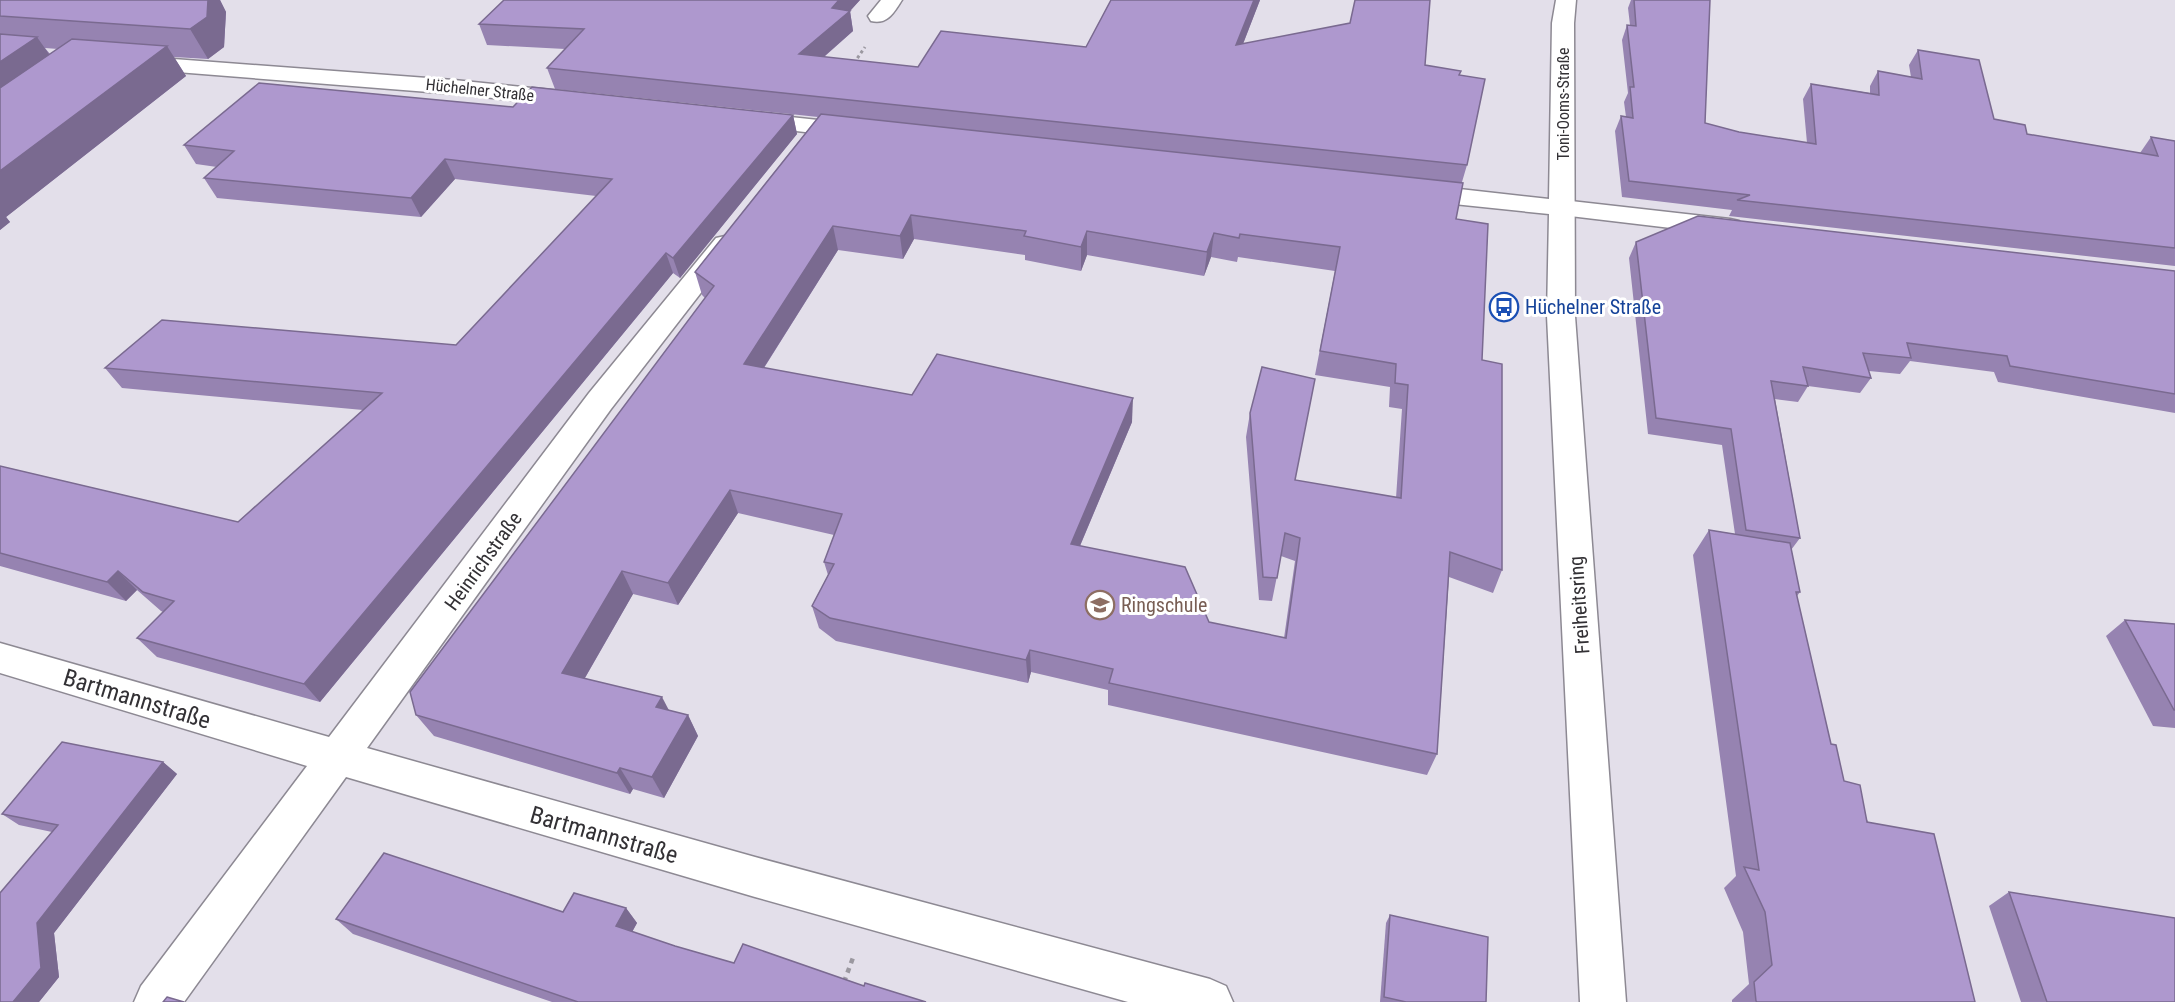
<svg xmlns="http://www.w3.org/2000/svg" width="2175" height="1002" viewBox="0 0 2175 1002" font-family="'Roboto Condensed',sans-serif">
  <rect width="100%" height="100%" fill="#e3dfea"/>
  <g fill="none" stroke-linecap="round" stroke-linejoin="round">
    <g stroke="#8d8993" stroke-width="3">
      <g id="street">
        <path d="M 881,0 L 902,0 C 894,12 888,25 871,21 L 868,16 Z"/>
        <polygon points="1562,200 1730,219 1739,221 1743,227 1739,233 1730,235 1553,214 1549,208 1553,202"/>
        <polygon points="725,236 734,238 738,244 734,250 611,409 367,748 755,857 1210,979 1226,986 1233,1002 1128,1002 755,897 346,777 184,1002 134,1002 141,986 307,766 0,673 0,643 329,737 589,393 716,238"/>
      </g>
    </g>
    <g stroke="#8d8993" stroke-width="3">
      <g id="secondary">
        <polygon points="1556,0 1576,0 1574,23 1575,316 1626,1002 1580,1002 1547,316 1549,214 1415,200 1406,197 1402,192 1406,187 1415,184 1549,199 1552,23"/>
        <polygon points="134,56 454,80 570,92 578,94 582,99 578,104 570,106 454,94 126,68 123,63 126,58"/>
        <polygon points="753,113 856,124 865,126 868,131 865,136 856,138 745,125 741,120 745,115"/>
      </g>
    </g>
    <polyline stroke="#9b98a0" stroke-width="3" stroke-dasharray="3 3" stroke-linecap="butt" points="854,63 865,47"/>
    <polyline stroke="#9b98a0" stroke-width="4.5" stroke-dasharray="5 5" stroke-linecap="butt" points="844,982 854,955"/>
    <use href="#street" fill="#fff" fill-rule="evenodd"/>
    <use href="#secondary" fill="#fff" fill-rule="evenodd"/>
  </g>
  <g fill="#9683b1" fill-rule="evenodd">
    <path d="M 0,0 L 220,0 L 226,12 L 224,47 L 208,59 L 174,57 L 186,76 L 6,217 L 10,222 L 0,230 ZM 45,48 L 58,49 L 50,54 Z"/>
    <path d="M 504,0 L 860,0 L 850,11 L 853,31 L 824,57 L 918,67 L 1086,47 L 1111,0 L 1260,0 L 1243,44 L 1425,65 L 1460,75 L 1467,165 L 1462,182 L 1456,219 L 1482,360 L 1502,570 L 1493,593 L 1449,577 L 1437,754 L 1427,775 L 1108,705 L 1108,690 L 1031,672 L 1028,683 L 836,641 L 819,628 L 812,606 L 828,575 L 824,562 L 834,535 L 738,513 L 678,605 L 633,594 L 585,678 L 668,710 L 688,715 L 698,736 L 664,798 L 633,789 L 630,794 L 434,736 L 416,715 L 705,298 L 702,295 L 695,272 L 818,117 L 555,89 L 547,68 L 565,49 L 487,45 L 479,24 ZM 914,239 L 1025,255 L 1025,260 L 1081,271 L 1087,255 L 1204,276 L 1211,257 L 1237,262 L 1238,257 L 1335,271 L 1315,375 L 1390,387 L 1389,407 L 1402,409 L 1396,498 L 1295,480 L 1250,413 L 1246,437 L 1259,600 L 1272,601 L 1281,556 L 1295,561 L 1284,638 L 1209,622 L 1080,546 L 1132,422 L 912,395 L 764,368 L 838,250 L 903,259 Z"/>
    <polygon points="1631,0 1710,0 1705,123 1739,132 1807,143 1803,99 1811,84 1870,93 1870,86 1878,71 1911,77 1909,65 1918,50 1994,119 2027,134 2140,153 2151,137 2175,141 2175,266 1729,216 1732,210 1622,197 1615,131 1621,116 1626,117 1624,102 1628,93 1622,40 1627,25 1630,25 1628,8"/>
    <polygon points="513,107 793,115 797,134 680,278 673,273 320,702 157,657 137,638 163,612 161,611 137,590 126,601 0,566 0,466 238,522 363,410 122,388 105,368 456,345 596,196 455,179 421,217 217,198 204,178 217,167 196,164 184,145"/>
    <polygon points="1636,242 2175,271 2175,413 1998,382 1994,372 1910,361 1900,374 1869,371 1871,378 1860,393 1808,386 1798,402 1775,399 1800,538 1791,550 1800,592 1797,596 1831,744 1844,781 1975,1002 1732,1002 1732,1000 1749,984 1743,932 1724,888 1736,876 1693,555 1709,530 1735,534 1722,445 1648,434 1629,258"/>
    <polygon points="2125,620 2175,624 2175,728 2153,726 2106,636"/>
    <polygon points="163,762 177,774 54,933 59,977 39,1002 52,832 19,825 2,814"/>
    <polygon points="2009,892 2175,1002 2021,1002 1989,906"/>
    <polygon points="626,908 637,923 632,932 675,946 734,963 864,986 926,1002 552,1002 353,934 336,919 563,912"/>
    <polygon points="1390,915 1486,1002 1380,1002 1386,923"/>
  </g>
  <g fill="#7a6a90">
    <polygon points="208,0 220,0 226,12 224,47 208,59 190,29"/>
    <polygon points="839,0 860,0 850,11 853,31 803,75 799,54 832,8"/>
    <polygon points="1254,0 1260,0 1234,67 1236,45"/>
    <polygon points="37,37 58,67 0,107 0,62"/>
    <polygon points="167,46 186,76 6,217 10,222 0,230 0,171"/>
    <polygon points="793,115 797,134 680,278 673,258"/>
    <polygon points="445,159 455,179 421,217 411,198"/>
    <polygon points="911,215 914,239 903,259 900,236"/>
    <polygon points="833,226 838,250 751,388 744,364"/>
    <polygon points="1087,231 1087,255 1081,271 1081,247"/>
    <polygon points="1214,233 1211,257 1204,276 1207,252"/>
    <polygon points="666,253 673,273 320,702 304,684"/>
    <polygon points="1133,398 1132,422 1071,567 1071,544"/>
    <polygon points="730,490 738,513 678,605 668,583"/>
    <polygon points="118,571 137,590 126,601 107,582"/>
    <polygon points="622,571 633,594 575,695 562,673"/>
    <polygon points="1030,650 1031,672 1028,683 1026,660"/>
    <polygon points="662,697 673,718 656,707"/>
    <polygon points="688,715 698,736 664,798 652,777"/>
    <polygon points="163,762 177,774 54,933 59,977 39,1002 13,1002 37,923"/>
    <polygon points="620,768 633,789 630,794 617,773"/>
    <polygon points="626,908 637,923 627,941 616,926"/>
  </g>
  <g fill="#ae98ce" stroke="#7a6a90" stroke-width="1.5" fill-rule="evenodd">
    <polygon points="0,0 208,0 207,17 190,29 0,16"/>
    <polygon points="504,0 839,0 832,8 850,11 799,54 918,67 941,31 1086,47 1111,0 1254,0 1236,45 1350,23 1355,0 1430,0 1425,65 1461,71 1459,75 1485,79 1467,165 547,68 584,29 479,24"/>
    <polygon points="1634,0 1710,0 1705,123 1739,132 1816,144 1811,84 1879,95 1878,71 1922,79 1918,50 1979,60 1994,119 2025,125 2027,134 2158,156 2151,137 2175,141 2175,248 1737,200 1750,195 1629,181 1621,116 1633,118 1630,87 1634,87 1627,25 1636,26"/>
    <polygon points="0,34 37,37 0,62"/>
    <polygon points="72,39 167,46 0,171 0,88"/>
    <polygon points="259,83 513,107 532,87 793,115 673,258 666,253 304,684 137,638 174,601 143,592 118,571 107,582 0,553 0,466 238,522 382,393 105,368 162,320 456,345 612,179 445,159 411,198 204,178 234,151 184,145"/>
    <path d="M 821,114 L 1463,183 L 1456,219 L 1488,224 L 1482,360 L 1502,364 L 1502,570 L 1450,552 L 1437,754 L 1109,683 L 1113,669 L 1030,650 L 1026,660 L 830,618 L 812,606 L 834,564 L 824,562 L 842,514 L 730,490 L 668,583 L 622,571 L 562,673 L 662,697 L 656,707 L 688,715 L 652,777 L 620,768 L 617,773 L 416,715 L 410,692 L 714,286 L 695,272 ZM 911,215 L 1026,231 L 1024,236 L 1081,247 L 1087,231 L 1207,252 L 1214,233 L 1239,238 L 1240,234 L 1340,247 L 1320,351 L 1396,364 L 1395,383 L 1408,385 L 1401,498 L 1295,480 L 1315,379 L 1262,367 L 1250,413 L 1263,577 L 1277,578 L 1285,533 L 1300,538 L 1286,638 L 1209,622 L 1185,567 L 1071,544 L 1133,398 L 937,354 L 912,395 L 744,364 L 833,226 L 900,236 Z"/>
    <polygon points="1698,216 2175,271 2175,394 2010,366 2007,356 1907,343 1911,358 1863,353 1871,378 1803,367 1808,386 1771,381 1800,538 1746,530 1731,429 1656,418 1636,242"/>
    <polygon points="1709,530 1790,543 1800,592 1796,592 1831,744 1836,745 1844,781 1860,785 1867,822 1934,834 1975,1002 1757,1002 1756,1001 1754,982 1772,965 1765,912 1744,867 1759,870"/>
    <polygon points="2125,620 2175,624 2175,710 2174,710"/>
    <polygon points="62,742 163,762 37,923 41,968 13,1002 0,1002 0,893 58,825 2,814"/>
    <polygon points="384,853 563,912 574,893 626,908 616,926 675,946 734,963 743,944 864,986 865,983 926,1002 578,1002 336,919"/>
    <polygon points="2009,892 2175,918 2175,1002 2047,1002"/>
    <polygon points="1390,915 1488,937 1486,1002 1406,1002 1384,997"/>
    <polygon points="167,997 184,1002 163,1002"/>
  </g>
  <defs>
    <g id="bus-ring" transform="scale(1.5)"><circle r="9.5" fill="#fff" stroke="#1a4fb4" stroke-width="1.5"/><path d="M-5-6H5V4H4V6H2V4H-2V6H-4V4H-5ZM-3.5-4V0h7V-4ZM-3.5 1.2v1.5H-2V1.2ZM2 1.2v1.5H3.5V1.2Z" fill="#1a4fb4"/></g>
    <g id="school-ring" transform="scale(1.5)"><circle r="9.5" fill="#fff" stroke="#8d6e63" stroke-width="1.5"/><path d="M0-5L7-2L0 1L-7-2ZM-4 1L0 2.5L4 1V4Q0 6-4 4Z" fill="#8d6e63"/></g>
  </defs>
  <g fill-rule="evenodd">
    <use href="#bus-ring" x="1504" y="307"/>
    <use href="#school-ring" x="1100" y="605"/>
  </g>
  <g text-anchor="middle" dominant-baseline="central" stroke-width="6" stroke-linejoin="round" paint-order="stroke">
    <g font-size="16" fill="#333135" stroke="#fff">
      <text transform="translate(480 90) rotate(6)">Hüchelner Straße</text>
      <text transform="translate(1563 104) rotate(-90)">Toni-Ooms-Straße</text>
    </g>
    <g font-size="20" fill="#164399" stroke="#fff" text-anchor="start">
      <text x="1525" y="307">Hüchelner Straße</text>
    </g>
    <g font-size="20" fill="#333135" stroke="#fff">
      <text transform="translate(483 561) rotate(-54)">Heinrichstraße</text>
      <text transform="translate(1579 605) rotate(-94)">Freiheitsring</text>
    </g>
    <g font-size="20" fill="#785e54" stroke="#fff" text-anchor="start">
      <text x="1121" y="605">Ringschule</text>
    </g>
    <g font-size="24" fill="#333135" stroke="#fff">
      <text transform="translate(137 699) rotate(17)">Bartmannstraße</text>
      <text transform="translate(604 835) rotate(16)">Bartmannstraße</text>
    </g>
  </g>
</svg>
